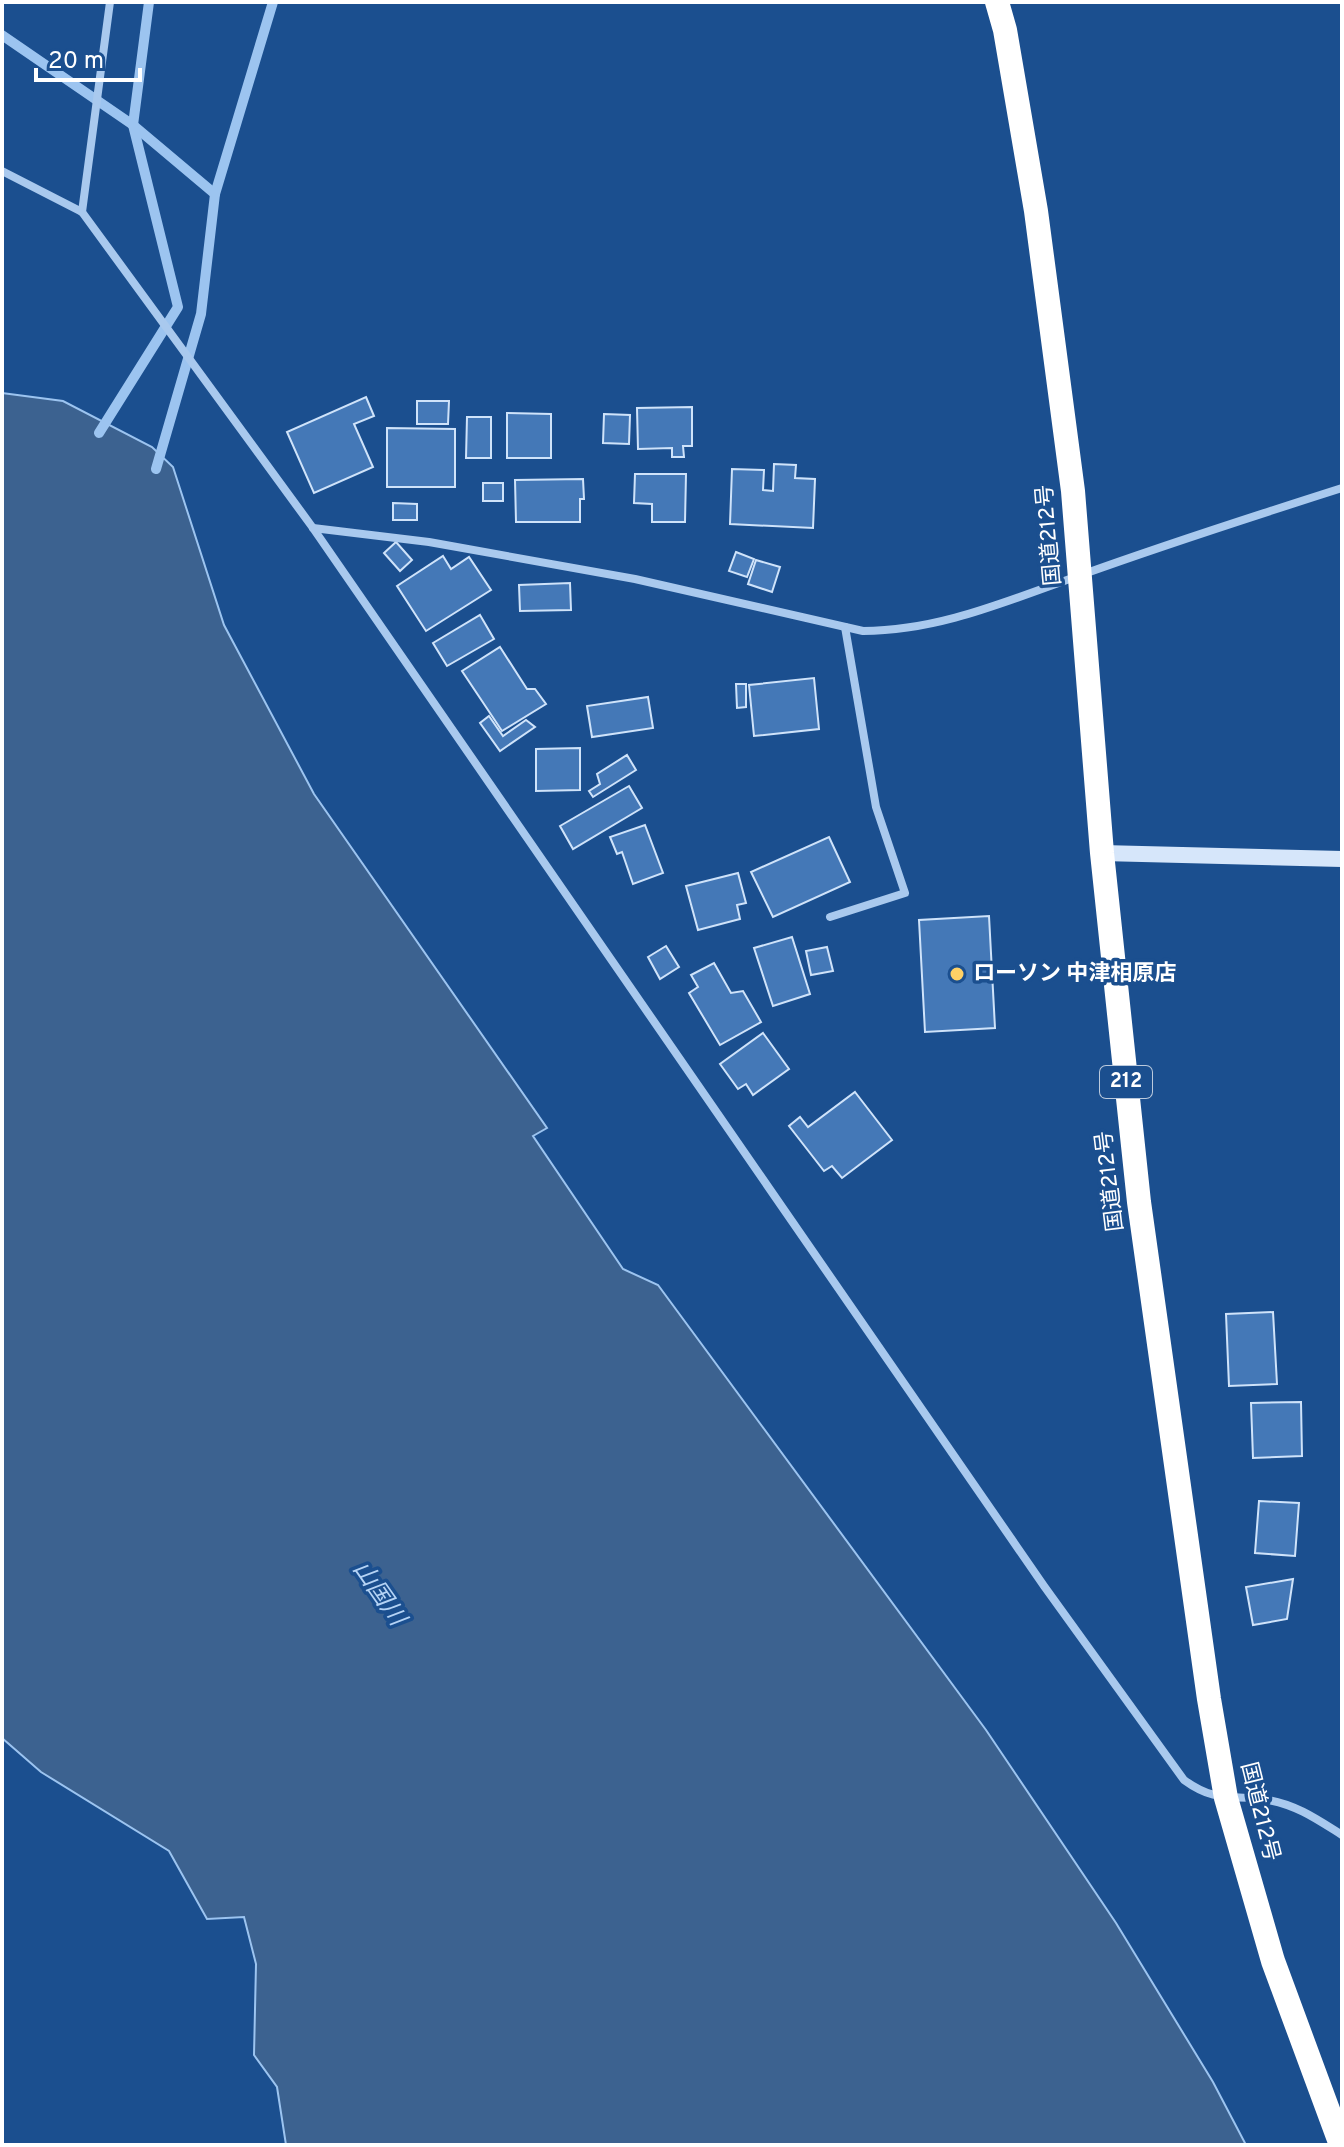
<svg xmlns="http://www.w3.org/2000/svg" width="1344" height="2147" viewBox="0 0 1344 2147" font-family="Overpass,'Noto Sans JP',sans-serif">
  <rect width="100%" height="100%" fill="#1b4f8f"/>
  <polygon fill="#3c6290" stroke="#9cc4f0" stroke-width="2" points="2,393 63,401 152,447 173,467 224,625 314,794 547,1128 533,1136 623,1269 658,1285 986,1730 1116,1923 1213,2082 1246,2145 286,2145 277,2087 254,2055 256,1964 244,1917 207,1919 169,1851 41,1772 2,1738"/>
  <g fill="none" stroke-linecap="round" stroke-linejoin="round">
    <g stroke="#9cc4f0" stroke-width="10">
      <polyline points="2,35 133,125 215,194"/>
      <polyline points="99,433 178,307 133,125 149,2"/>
      <polyline points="156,469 201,314 215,194 273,2"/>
    </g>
  </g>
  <g fill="#4478b7" stroke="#cfe3fa" stroke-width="2">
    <polygon points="366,397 374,416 354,424 373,467 314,493 287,432"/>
    <polygon points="417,401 449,401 448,424 417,424"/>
    <polygon points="692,407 692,446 683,446 684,457 672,457 672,448 638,449 637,408"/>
    <polygon points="507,413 551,414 551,458 507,458"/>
    <polygon points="604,414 630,415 629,444 603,443"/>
    <polygon points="467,417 491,417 491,458 466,458"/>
    <polygon points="387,428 455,429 455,487 387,487"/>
    <polygon points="774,464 796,465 795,478 815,479 813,528 730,524 732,469 764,470 763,490 773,491"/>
    <polygon points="635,474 686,474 685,522 652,522 652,504 634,503"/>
    <polygon points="583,479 584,499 580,499 580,522 516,522 515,480"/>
    <rect x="483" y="483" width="20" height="18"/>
    <polygon points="393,503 417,504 417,520 393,520"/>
    <polygon points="396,542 412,560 400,571 384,553"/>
    <polygon points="736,552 754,559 747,577 729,571"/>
    <polygon points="443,556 451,569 469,557 491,590 426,631 397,586"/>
    <polygon points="756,560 780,567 772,592 748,584"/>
    <polygon points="570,583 571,610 520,611 519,585"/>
    <polygon points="480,615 494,639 447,666 433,643"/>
    <polygon points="500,647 527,689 535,689 546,704 502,731 462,671"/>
    <polygon points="814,678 819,729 754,736 749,685"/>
    <polygon points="736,684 746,684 746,707 737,708"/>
    <polygon points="648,697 653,728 592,737 587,706"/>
    <polygon points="489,716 503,736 526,720 535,727 500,751 480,723"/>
    <polygon points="580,748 580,790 536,791 536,749"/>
    <polygon points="627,755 636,770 593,797 589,791 600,784 597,774"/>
    <polygon points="629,786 642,808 573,849 560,826"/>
    <polygon points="645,825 663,873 633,884 622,852 617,854 610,837"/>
    <polygon points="829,837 850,882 773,917 751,872"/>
    <polygon points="738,873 746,903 737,905 740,919 698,930 686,886"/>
    <polygon points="989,916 995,1028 925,1032 919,920"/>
    <polygon points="792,937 810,994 773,1006 754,948"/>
    <polygon points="666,946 679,967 660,979 648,957"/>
    <polygon points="827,947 833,971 811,975 806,951"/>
    <polygon points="714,963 731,993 743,991 761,1022 720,1045 689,993 698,987 691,975"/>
    <polygon points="763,1033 789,1069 753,1095 746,1084 738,1089 720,1064"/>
    <polygon points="855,1092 892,1140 842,1178 832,1166 824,1171 789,1126 800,1117 808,1127"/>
    <polygon points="1273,1312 1277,1384 1229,1386 1226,1314"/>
    <polygon points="1301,1402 1302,1456 1253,1458 1251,1403"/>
    <polygon points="1259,1501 1299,1503 1295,1556 1255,1553"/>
    <polygon points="1293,1579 1287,1619 1253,1625 1246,1587"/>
  </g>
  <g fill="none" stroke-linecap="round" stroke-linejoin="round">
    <g stroke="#a9c9ee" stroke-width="8">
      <path d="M 2,171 L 82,212 L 313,528 L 1044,1586 L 1184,1780 C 1217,1804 1232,1794 1268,1800 C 1297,1805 1318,1820 1342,1835"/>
      <polyline points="82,212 110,2"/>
      <path d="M 313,528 L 429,542 L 635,579 L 863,631 C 940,631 1009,600 1081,575 C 1167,544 1254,516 1342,488"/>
      <polyline points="830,917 905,893 876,807 845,627"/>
    </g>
    <polyline stroke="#d6e6fa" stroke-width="16" points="1102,853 1342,859"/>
    <polyline stroke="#fff" stroke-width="24" points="997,2 1005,30 1036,211 1073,491 1102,853 1139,1202 1209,1699 1226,1798 1273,1961 1341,2145"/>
  </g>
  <circle fill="#ffd166" stroke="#1b4f8f" stroke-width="3" cx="957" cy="974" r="8"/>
  <g text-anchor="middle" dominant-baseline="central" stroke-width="7" stroke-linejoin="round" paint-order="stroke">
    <rect fill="#1b4f8f" stroke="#bbcadd" stroke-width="2" x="1100" y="1066" width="52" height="32" rx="6"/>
    <g font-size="20" font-weight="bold" fill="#fff">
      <text x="1126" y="1082">212</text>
    </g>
    <g font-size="22" fill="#fff" stroke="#1b4f8f">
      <text transform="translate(1050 535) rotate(-95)">国道212号</text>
      <text transform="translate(1111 1181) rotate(-97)">国道212号</text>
      <text transform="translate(1259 1812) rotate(76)">国道212号</text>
    </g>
    <g font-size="22" font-weight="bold" fill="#fff" stroke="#1b4f8f" text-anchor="start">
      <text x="973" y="974">ローソン 中津相原店</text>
    </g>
    <g font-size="24" font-style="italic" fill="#b5d3f5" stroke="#1b4f8f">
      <text transform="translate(378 1594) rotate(55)">山国川</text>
    </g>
  </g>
  <rect width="1344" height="2147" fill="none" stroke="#ffffff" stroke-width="8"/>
  <path d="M36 68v12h104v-12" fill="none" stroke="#ffffff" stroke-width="4"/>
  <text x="48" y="68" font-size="24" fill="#ffffff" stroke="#1b4f8f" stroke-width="6" paint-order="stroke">20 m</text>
</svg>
